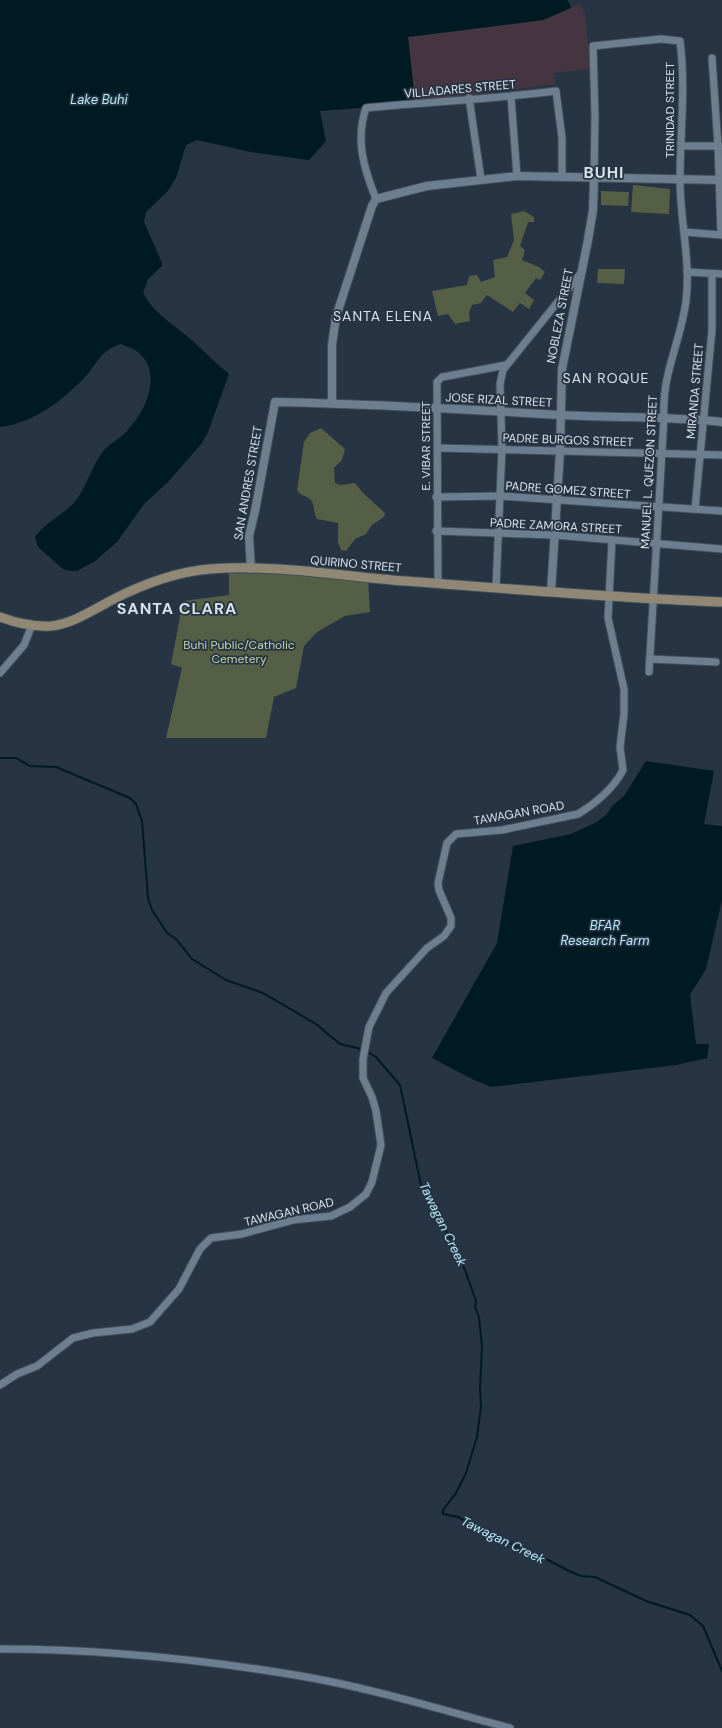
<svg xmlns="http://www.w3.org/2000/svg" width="722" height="1728" viewBox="0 0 722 1728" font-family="'DM Sans',sans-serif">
  <rect width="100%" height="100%" fill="#263443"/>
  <polygon fill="#443541" points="580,4 585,13 591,69 554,73 556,84 410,102 415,100 408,37 543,20"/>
  <g fill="#555f46">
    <polygon points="633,185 670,189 669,214 631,212"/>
    <polygon points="601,191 629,192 628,206 601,205"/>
    <polygon points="524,211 534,217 534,222 528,222 520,246 525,250 522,260 539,267 545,272 540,280 536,278 525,293 534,300 529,309 520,303 513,312 487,295 481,303 472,305 469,313 470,321 455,324 448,314 438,316 432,291 467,285 469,276 477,275 481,282 495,277 493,260 507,257 514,240 511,214"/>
    <polygon points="598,269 625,269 624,284 597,283"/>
    <path d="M 321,428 L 345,449 L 342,460 L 334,468 L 335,483 L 340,485 L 355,483 L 363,493 L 385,513 L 384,517 L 372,525 L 366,534 L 355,539 L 346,551 L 341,550 L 338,542 L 338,523 L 317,519 C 313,513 315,505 311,500 C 306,495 300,496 297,490 L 304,442 L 310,433 Z"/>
    <polygon points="229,573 304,574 368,579 370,612 345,616 317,632 304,646 296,688 274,697 266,738 166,738 182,668 171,664 183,601 229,595"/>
  </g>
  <g fill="#001a24">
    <path d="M 0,0 L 568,0 L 571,8 L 543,20 L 408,37 L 415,101 L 385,106 L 320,111 L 326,141 L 309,160 L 251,152 L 197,140 L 186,145 L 176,178 L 167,192 L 146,212 L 144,222 L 162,263 L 162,266 L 148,279 L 143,293 C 153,312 171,323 187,336 C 201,348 214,362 229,374 L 208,432 L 202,443 L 169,481 L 144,504 L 117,542 L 95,561 L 77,571 L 71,571 L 63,569 L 38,547 L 35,537 C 44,524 60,516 72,505 C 85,491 90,470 101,454 C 108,444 120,439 128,430 C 145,412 161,377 142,356 C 138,350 128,347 121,344 C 102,349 98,362 86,376 C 63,400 34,423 0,427 Z"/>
    <polygon points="646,761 714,771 704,824 722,826 722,900 706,969 690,995 696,1044 709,1044 707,1058 676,1065 491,1087 472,1079 432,1058 497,943 513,846 571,834 597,822 607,814 612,806 624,796"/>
  </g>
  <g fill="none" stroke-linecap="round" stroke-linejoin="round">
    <polyline stroke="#001a24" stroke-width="2" points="0,758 16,758 30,766 56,767 130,798 136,804 142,821 148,898 152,910 167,933 176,939 192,959 226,980 263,993 316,1024 340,1044 365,1050 376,1057 400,1085 421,1185 450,1238 452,1244 460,1256 476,1301 475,1307 479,1317 482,1346 480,1388 481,1407 477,1437 466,1473 456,1493 443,1510 443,1514 458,1517 496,1538 546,1559 569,1571 581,1576 595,1577 646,1601 690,1615 703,1626 722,1671"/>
    <g stroke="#424f5b" stroke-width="9">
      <g id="minor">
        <polyline points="712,58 718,146 721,234"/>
        <polyline points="511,97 517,176"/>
        <polyline points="469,98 481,179"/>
        <polyline points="682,146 721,146"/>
        <path d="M 594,178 L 595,117 L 593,46 L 661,39 L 680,41 C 686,87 680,134 680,180 C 680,221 691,261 686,301 C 681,341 661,376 664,417 L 649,672"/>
        <path d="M 376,199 C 364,169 355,140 366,108 C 429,102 493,99 556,91 L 562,138 L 562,177"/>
        <polyline points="684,232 722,235"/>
        <polyline points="687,272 722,274"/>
        <polyline points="438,448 722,455"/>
        <polyline points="436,497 500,496 722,511"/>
        <polyline points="695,509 712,330 712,274"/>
        <polyline points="436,531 554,535 722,549"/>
        <polyline points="438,583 437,382 442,377 448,376 506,365"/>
        <polyline points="496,588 502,448 500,384 503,370 581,273"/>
        <polyline points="650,659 716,662"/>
        <polyline points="0,673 24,645 32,625"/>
        <path d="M 0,1385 L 17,1374 L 37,1366 L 73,1338 L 93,1333 L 132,1329 L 150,1322 L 179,1289 L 200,1249 L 211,1238 L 242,1234 L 293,1220 L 331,1216 L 350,1207 L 366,1194 L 372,1182 L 381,1145 L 376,1111 L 372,1097 L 363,1078 L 363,1059 L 369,1027 L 386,993 L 427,948 L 444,936 L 451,926 L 451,918 L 439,890 L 438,883 L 447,843 L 456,834 L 502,830 L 578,814 C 595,804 614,788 623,770 L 620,747 L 624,714 L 624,689 L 608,618 L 612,540"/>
        <path d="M 0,1649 C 99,1649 198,1659 295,1675 C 368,1687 439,1709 510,1728"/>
      </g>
    </g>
    <g stroke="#424f5b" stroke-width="10">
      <g id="tertiary">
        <polyline points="332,403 332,345 336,317 372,206 376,199 427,186 517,176 722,180"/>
        <path d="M 251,569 L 249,536 L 255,511 L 275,402 C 370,404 464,409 559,415 C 613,418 668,416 722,422"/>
        <polyline points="551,592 560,452 562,369 588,240 593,210 594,178"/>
      </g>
    </g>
    <g stroke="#424f5b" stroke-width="11">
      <path id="secondary" d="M 0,617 C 16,623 34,627 51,626 C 72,624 93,610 112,600 C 143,584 174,572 210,569 C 275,564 340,576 405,581 C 510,589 616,598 722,602"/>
    </g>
    <use href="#minor" stroke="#6d7e8f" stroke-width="7"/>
    <use href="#tertiary" stroke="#6d7e8f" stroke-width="8"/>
    <use href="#secondary" stroke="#908875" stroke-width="9"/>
  </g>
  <g text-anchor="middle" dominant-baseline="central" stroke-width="3.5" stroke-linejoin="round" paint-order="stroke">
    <g font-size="12" fill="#d7e1ea" stroke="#263443">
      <text transform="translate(460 89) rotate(-5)">VILLADARES STREET</text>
      <text transform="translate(670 110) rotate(-90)">TRINIDAD STREET</text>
      <text transform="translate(560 316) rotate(-79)">NOBLEZA STREET</text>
      <text transform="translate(695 391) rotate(-85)">MIRANDA STREET</text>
      <text transform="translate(499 400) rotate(3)">JOSE RIZAL STREET</text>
      <text transform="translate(568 440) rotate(2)">PADRE BURGOS STREET</text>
      <text transform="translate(426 446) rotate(-90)">E. VIBAR STREET</text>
      <text transform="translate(649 472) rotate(-87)">MANUEL L. QUEZON STREET</text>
      <text transform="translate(248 483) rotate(-80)">SAN ANDRES STREET</text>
      <text transform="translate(568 490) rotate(4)">PADRE GOMEZ STREET</text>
      <text transform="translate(556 526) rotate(3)">PADRE ZAMORA STREET</text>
      <text transform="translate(356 564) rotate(5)">QUIRINO STREET</text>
      <text transform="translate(519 813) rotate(-10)">TAWAGAN ROAD</text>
      <text transform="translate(289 1212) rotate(-13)">TAWAGAN ROAD</text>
    </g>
    <g font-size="12" fill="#c1d7a4" stroke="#263443">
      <text x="239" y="645">Buhi Public/Catholic<tspan x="239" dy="14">Cemetery</tspan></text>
    </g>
    <g font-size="13" font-style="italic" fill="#b7eafc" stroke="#263443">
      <text x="99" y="99">Lake Buhi</text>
      <text x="605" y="925">BFAR<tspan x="605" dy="15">Research Farm</tspan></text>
      <text transform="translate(443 1224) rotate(64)">Tawagan Creek</text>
      <text transform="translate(503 1540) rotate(26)">Tawagan Creek</text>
    </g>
    <g font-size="14" letter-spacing="1" fill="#d7e1ea" stroke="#263443">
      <text x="383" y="316">SANTA ELENA</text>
      <text x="606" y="378">SAN ROQUE</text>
    </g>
    <g font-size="16" font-weight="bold" letter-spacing="1" fill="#d7e1ea" stroke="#263443">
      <text x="604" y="172">BUHI</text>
      <text x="177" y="608">SANTA CLARA</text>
    </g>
  </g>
</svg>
